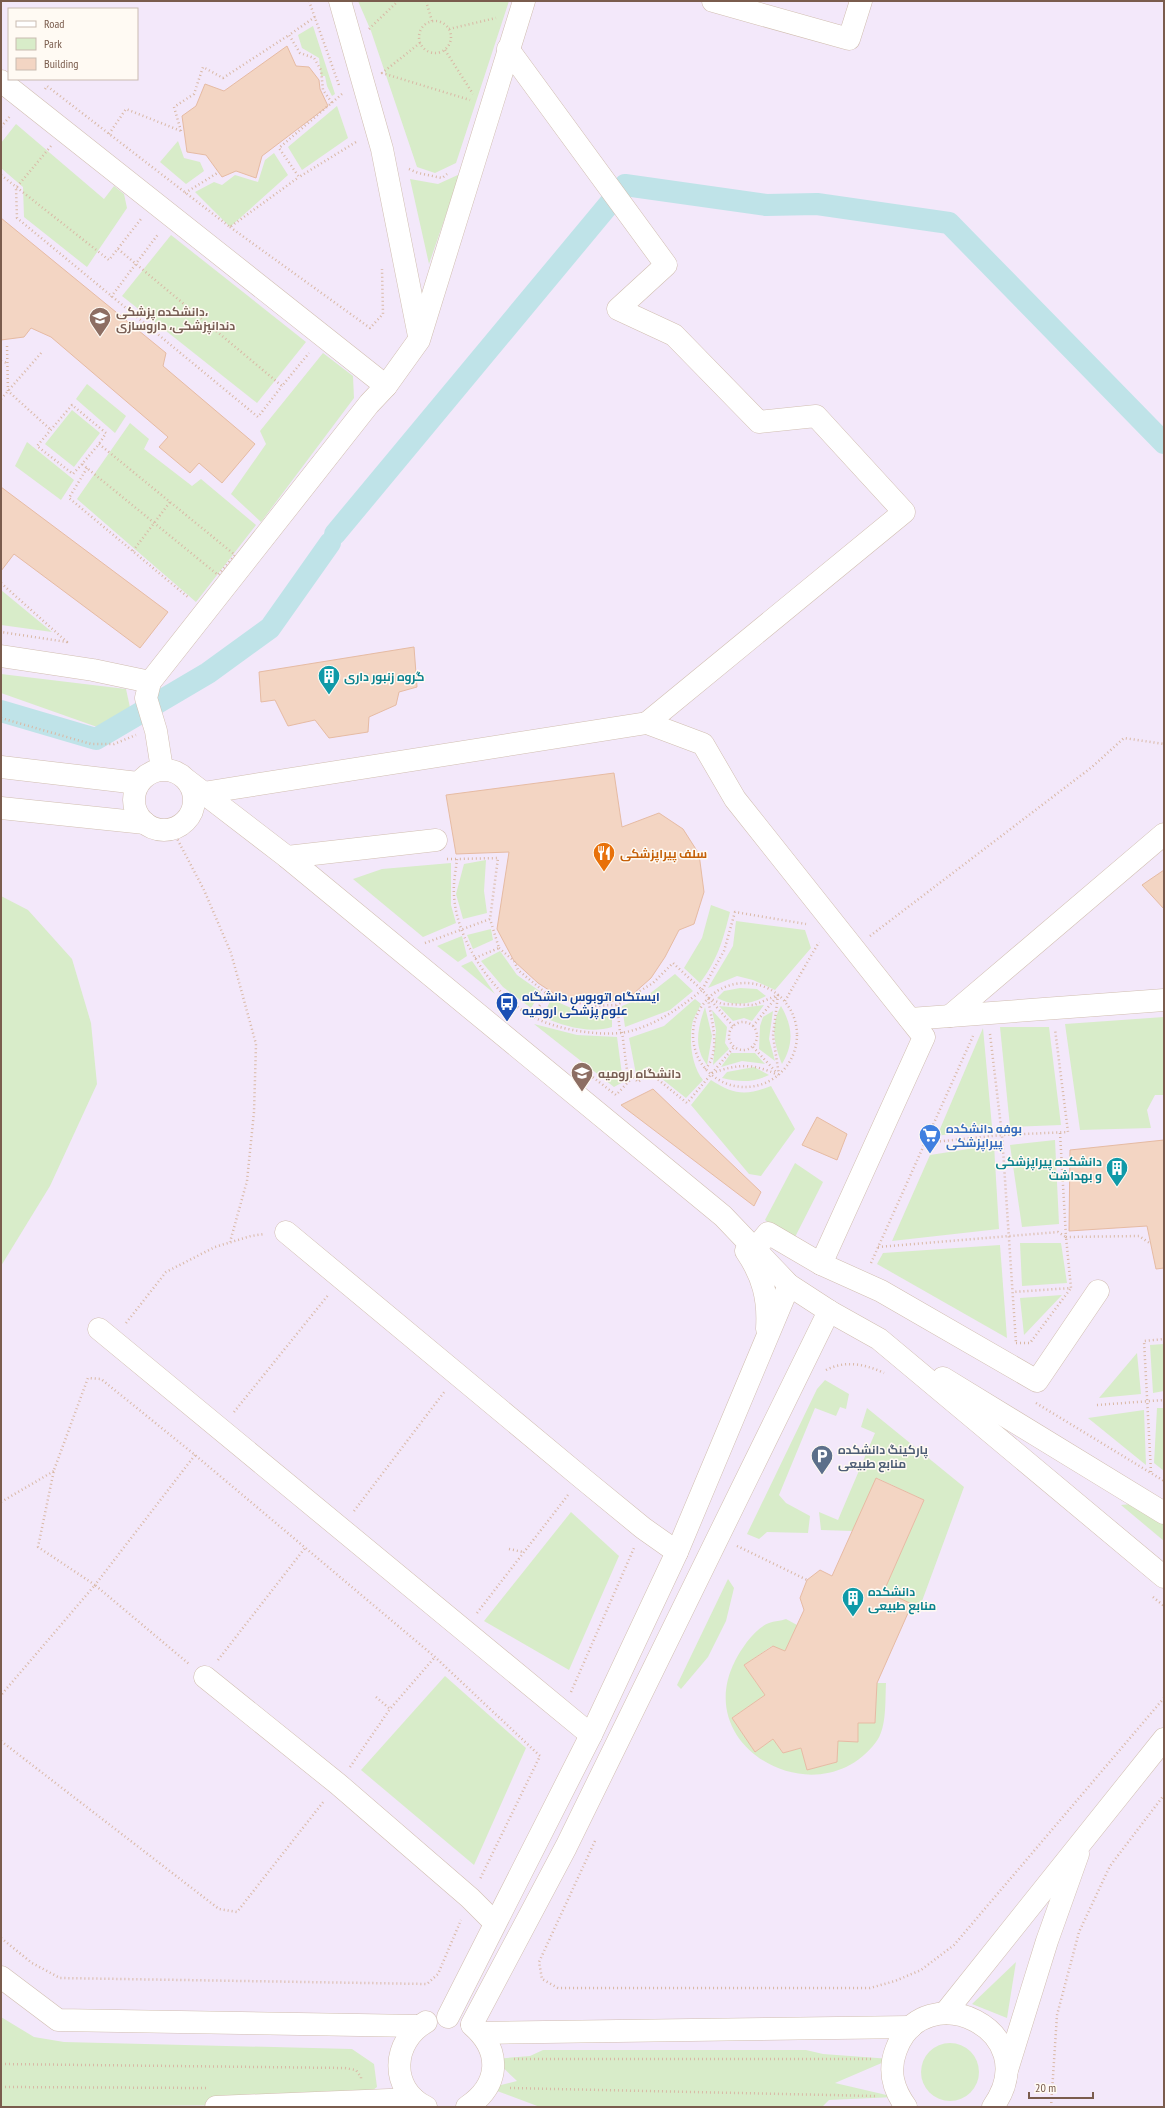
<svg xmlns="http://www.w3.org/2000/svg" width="1165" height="2108" viewBox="0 0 1165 2108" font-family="'PT Sans Narrow',Cairo,sans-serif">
  <rect width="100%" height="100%" fill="#fdf6ec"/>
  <path fill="#f3e8fa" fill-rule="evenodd" d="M 1,1 L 1164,1 L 1164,2107 L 1,2107 ZM 9,9 L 137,9 L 137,79 L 9,79 Z"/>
  <g fill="#d8ecc9">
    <polygon points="358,1 509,1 456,163 435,173 417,167 371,31"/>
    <polygon points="313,26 335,94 332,96 327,86 325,76 321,76 319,58 302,48 298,35"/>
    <polygon points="337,106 348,138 302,170 288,147"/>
    <polygon points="16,124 104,199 114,186 124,194 127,208 87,267 24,217 23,187 1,168 1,143"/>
    <polygon points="178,141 184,158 200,162 204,171 186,184 160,162"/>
    <polygon points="274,153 288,175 230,227 195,192 214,182 222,185 235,175 258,182 265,160"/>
    <polygon points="460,174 429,264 410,179 438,184"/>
    <polygon points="171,235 306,342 257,403 122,296"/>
    <polygon points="323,353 353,376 354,398 261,522 231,494 266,444 260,431"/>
    <polygon points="87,384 126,416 115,433 76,399"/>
    <polygon points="72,410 100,433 74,467 45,444"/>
    <polygon points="130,423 149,439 144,449 192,486 201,479 256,525 196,602 77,499"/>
    <polygon points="27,442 74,480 61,500 15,466"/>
    <polygon points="1,590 52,632 1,625"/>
    <polygon points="1,674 126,689 131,712 120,725 100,728 1,693"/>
    <polygon points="486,860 484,891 487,913 463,919 456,894 464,864"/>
    <polygon points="451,863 451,905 456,923 423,937 353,879 382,869"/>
    <polygon points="1,896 28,910 72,959 91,1023 97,1084 50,1186 1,1266"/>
    <path d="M 711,905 L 730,912 C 723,940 718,959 700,983 L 684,968 L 702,938 Z"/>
    <polygon points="736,921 805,930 811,948 775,990 753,980 737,976 708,988 733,946"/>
    <polygon points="491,929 493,940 473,949 467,935"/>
    <polygon points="462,936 467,956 458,962 437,946"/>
    <polygon points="500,951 517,975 541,992 531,1008 503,987 481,961"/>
    <polygon points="472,961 495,994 461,966"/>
    <polygon points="675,974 693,991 670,1010 625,1027 622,1006 648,995"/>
    <path d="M 740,988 L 757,989 L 766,996 C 750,1005 734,1007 717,998 L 724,991 Z"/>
    <path d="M 551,999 L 580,1012 L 612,1010 L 612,1027 C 590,1034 563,1026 543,1017 Z"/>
    <path d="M 695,999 L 701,1004 C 698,1011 693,1018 692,1025 C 689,1043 692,1066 703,1080 L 686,1098 L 647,1067 L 636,1074 L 629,1038 L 664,1026 Z"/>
    <polygon points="764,1005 752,1021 744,1018 733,1021 719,1006 741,1008"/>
    <path d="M 781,1006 C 793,1027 794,1043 782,1064 C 774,1045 770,1025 781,1006 Z"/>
    <path d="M 705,1007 L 712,1036 L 707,1065 C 693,1047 698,1027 705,1007 Z"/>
    <polygon points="712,1010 727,1027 725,1043 729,1049 713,1065 716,1030"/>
    <polygon points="773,1011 769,1039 775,1061 759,1049 760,1026 763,1017"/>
    <polygon points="1164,1017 1164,1095 1155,1095 1147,1110 1151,1128 1080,1130 1065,1024"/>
    <polygon points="534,1024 577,1035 617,1037 623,1082 614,1087"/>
    <polygon points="1000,1027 1049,1027 1061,1125 1010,1127"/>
    <polygon points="983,1028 992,1127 937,1136"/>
    <polygon points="731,1053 755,1053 765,1064 742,1061 721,1067"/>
    <path d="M 754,1067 L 769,1075 C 752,1083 739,1082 722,1078 L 727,1072 Z"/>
    <path d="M 711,1080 C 734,1095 746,1096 771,1086 L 795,1129 L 761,1176 L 749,1174 L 691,1105 Z"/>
    <polygon points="1055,1140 1059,1224 1022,1227 1010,1145"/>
    <polygon points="994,1145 999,1229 892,1241 930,1155"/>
    <polygon points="795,1163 823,1182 793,1241 765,1220"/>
    <polygon points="1020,1243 1061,1243 1067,1283 1022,1286"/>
    <polygon points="1000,1245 1007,1338 877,1264 883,1253"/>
    <polygon points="1062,1295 1024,1335 1020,1298"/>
    <polygon points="1164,1344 1164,1391 1153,1393 1150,1345"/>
    <polygon points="1137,1353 1141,1394 1099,1398"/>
    <polygon points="825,1380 849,1394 846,1409 840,1407 836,1416 815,1408 779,1495 786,1503 810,1516 808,1533 767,1532 759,1539 747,1534 817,1389"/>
    <polygon points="867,1408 964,1487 918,1612 909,1611 912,1604 884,1591 924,1500 877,1478 853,1531 821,1530 819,1512 838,1520 875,1433 861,1427"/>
    <polygon points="1157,1408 1164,1408 1164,1471 1154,1463"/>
    <polygon points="1144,1410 1146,1465 1088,1418"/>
    <polygon points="1131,1504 1164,1525 1164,1541 1121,1505"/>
    <polygon points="571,1512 619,1556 569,1670 484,1621"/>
    <polygon points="728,1579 734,1588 726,1621 708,1657 681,1689 677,1685"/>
    <path d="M 786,1619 L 797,1625 L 785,1651 L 772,1646 L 744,1665 L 765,1695 L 732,1718 L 755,1752 L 773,1739 L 783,1753 L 801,1748 L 807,1770 L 837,1762 L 838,1741 L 857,1742 L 858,1723 L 875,1723 L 877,1683 L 886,1683 C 885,1700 887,1728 876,1742 C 819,1818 690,1749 735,1661 C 741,1649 755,1628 769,1623 C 774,1621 781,1621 786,1619 Z"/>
    <polygon points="445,1676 526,1748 474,1865 361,1770"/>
    <polygon points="1016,1962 1007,2018 972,2004"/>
    <polygon points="1,2017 34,2037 64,2042 352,2049 374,2064 377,2087 364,2097 245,2105 1,2107"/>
    <circle cx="950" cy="2072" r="29"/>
    <polygon points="543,2050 806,2050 823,2054 891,2059 835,2083 895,2097 829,2100 822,2107 540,2107 489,2088 517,2081 494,2059 530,2056"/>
  </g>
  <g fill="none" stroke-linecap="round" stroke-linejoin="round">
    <g stroke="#bfe3e8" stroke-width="22">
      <polyline points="335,534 625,185 766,205 817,204 949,223 1164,443"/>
      <polyline points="1,711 96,739 208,673 270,628 330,543"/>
    </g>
  </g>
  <g fill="#f3d5c3" stroke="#e6bba3">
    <polygon points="287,46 296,66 309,67 319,80 320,89 328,106 262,156 256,178 236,171 222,177 206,155 187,152 182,116 196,106 205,84 224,91"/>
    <polygon points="1,218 166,353 163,366 255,444 222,483 199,463 190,473 159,447 168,437 51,337 31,328 24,337 1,340"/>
    <polygon points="1,487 168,612 140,648 14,554 1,571"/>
    <polygon points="414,647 417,687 399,692 396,705 369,717 368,732 329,738 315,720 288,726 275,700 261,702 259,672"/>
    <polygon points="614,773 622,827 659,813 683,829 699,854 704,892 694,924 679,930 665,957 651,978 633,994 611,1002 587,1002 558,996 538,983 514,961 497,929 509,852 456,854 446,795"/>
    <polygon points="1164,870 1164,909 1142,885"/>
    <polygon points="653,1089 761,1192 754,1206 621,1105"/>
    <polygon points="817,1117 847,1134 837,1160 802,1145"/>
    <polygon points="1164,1140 1164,1268 1156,1269 1147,1226 1069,1231 1070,1150"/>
    <polygon points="876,1478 924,1500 884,1591 912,1604 877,1683 875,1723 858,1723 858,1742 838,1741 837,1762 807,1770 801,1748 783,1753 773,1739 755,1752 732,1718 765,1695 744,1665 773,1646 785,1651 804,1610 800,1598 807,1580 820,1570 832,1576"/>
  </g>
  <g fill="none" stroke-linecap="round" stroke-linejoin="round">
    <g stroke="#d1beb0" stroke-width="23">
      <g id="minor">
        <polyline points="340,1 382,149 419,336"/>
        <polyline points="713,1 849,39 861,1"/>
        <polyline points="508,49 666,265 618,309 674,335 759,422 816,416 904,512 647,723"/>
        <polyline points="1,81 386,386"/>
        <polyline points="1,656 93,670 150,682"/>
        <polyline points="1,767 138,783"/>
        <polyline points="162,769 156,731 146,698 150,682 369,404 386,386 419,340 524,1"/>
        <circle cx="164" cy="800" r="30"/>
        <polyline points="188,781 287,857 723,1216 789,1285 829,1311 879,1339 1164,1577"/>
        <polyline points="203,793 647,723 703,744 735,799 924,1037 821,1264"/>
        <polyline points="1,808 145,823"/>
        <polyline points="287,857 436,840"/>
        <polyline points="950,1016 1164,834"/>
        <polyline points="910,1019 1164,1000"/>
        <polyline points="286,1232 582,1478 643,1528 677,1552"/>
        <polyline points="755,1249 768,1233 821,1264 881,1291 1037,1381 1098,1291"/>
        <path d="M 746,1251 C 763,1276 769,1299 767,1329"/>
        <polyline points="99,1329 591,1735"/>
        <polyline points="943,1378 1164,1513"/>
        <polyline points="205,1677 338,1784 470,1898 495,1923"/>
        <polyline points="1,1977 58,2020 418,2026"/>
        <polyline points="945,2013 1164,1739"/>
        <polyline points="448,2017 591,1735 677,1552 789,1285"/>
        <path d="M 426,2022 C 392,2041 389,2089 426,2107"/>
        <polyline points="472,2024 566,1847 829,1311"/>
        <polyline points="481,2033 911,2027"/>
        <polyline points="1007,2070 1047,1941 1078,1854"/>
        <polyline points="216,2107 414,2099"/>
        <path d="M 467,2107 C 500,2085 502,2051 472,2025"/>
        <path d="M 906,2107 C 893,2089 888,2071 896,2050 C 924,1973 1047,2030 993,2107"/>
      </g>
    </g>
    <g stroke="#d9b8a5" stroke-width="2.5" stroke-dasharray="1 3" stroke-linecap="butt">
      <polyline points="309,1 339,85"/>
      <polyline points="426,1 432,21"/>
      <polyline points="315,17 289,35 300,53 314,58 321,70 323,90 332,103"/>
      <circle cx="435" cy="37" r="16"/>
      <polyline points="369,29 398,1"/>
      <polyline points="449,29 496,18"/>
      <polyline points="420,43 382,73 470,100"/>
      <polyline points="445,50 473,94"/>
      <polyline points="45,89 47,86 230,227 299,177"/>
      <polyline points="342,94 279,148 299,177 356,142"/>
      <polyline points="1,127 11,115"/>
      <polyline points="181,131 174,107 194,94 203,67 223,78 289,35"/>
      <polyline points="109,134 126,109 181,131"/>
      <polyline points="51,146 16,188 17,218 258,417 282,386"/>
      <polyline points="409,169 418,173 442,178 447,174"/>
      <polyline points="1,175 109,260 141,219"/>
      <polyline points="185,193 219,172"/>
      <polyline points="230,227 370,328 383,314 382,269"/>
      <polyline points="118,249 282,386 309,353"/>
      <polyline points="111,297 159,233"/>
      <polyline points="7,346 8,391 51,430"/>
      <polyline points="1,361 7,363"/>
      <polyline points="1,399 42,352"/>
      <polygon points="99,444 235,555 218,575 82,464"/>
      <polyline points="82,464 73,474 37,446 72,405 106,433 99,444"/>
      <polyline points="87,468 69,498 189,598"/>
      <polyline points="133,551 170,502"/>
      <polyline points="1,583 67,642 1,632"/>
      <polyline points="1,718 91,744 114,744 136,735"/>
      <polyline points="172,829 204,890 231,953 256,1044 254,1112 247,1181 230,1242"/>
      <polyline points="447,859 457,859"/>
      <polyline points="870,936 1092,767 1124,738 1164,744"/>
      <path d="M 425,943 L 490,919 L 498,858 L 457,859 C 456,870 453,883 454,895 C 456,938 489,987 523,1011 C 544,1025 571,1031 595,1033 C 608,1034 622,1034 634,1030 C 660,1022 681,1007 702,990 L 673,963 L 653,983 L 617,1005 L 620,1032"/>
      <polyline points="499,948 514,961 518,970 547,994"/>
      <polyline points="475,958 499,948 490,919"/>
      <circle cx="745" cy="1035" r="52"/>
      <polyline points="778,995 773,1036 779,1075"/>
      <polyline points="709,998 722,1004 754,1005 778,995"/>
      <polyline points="785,1001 819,942"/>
      <polyline points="533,1016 547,994 591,1006 617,1005"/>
      <circle cx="743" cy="1036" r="14"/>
      <polyline points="733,1026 702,990 724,951 735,912 806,924"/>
      <polyline points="753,1026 778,995"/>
      <polyline points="622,1032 627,1070 638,1082 650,1073 687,1103 734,1047"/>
      <polyline points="990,1034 1002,1135 1068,1132 1055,1029"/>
      <polyline points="753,1047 777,1073"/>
      <polyline points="577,1065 616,1095 633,1077"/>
      <path d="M 705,1069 C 722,1052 711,1019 708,998"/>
      <path d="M 712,1073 C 738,1064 753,1063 778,1075"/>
      <polyline points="1060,1133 1066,1237 1139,1236 1151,1244"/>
      <polyline points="924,1143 1002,1135 1016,1343"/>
      <polyline points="878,1247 1058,1232 1066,1237 1071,1288 1013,1292"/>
      <polyline points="871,1263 973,1036"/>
      <polyline points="126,1323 166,1272 215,1247 251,1236 264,1234"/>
      <polyline points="1016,1343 1030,1343 1071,1288"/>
      <path d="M 826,1370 C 845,1360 865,1364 884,1373"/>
      <polyline points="1036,1403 1164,1481"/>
      <polyline points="1097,1405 1164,1400"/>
      <polyline points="234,1412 329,1294"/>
      <polyline points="195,1455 95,1585 38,1547 54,1470 88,1378 101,1379 195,1455 435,1657 540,1756 480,1879"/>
      <polyline points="1151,1472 1144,1341 1164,1339"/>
      <polyline points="1,1502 54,1471"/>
      <polyline points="354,1511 445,1391"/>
      <polyline points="737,1546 807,1580"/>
      <polyline points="509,1549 523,1552"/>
      <polyline points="1153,1597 1164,1606"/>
      <polyline points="477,1613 568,1495"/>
      <polyline points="218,1660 305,1548"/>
      <polyline points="571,1692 634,1548"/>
      <polyline points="2,1694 95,1585 189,1664"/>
      <polyline points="376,1697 390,1709"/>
      <polyline points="1,1741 219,1909 237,1912 324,1801"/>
      <polyline points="350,1767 390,1709 435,1657"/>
      <polyline points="595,1841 539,1962 542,1979 558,1988 870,1988 895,1981 921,1970 954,1945 1164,1698"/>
      <polyline points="1,1938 32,1963 60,1978 427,1984 438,1974 461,1920"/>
      <polyline points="514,2059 871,2059"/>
      <polyline points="1,2064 345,2068 356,2070 361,2077 361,2081"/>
      <polyline points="1,2087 206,2088"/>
      <polyline points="510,2088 875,2096"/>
      <polyline points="1051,2107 1057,2015 1079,1932 1110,1866 1164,1795"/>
    </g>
    <use href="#minor" stroke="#fff" stroke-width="22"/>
  </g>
  <defs>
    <g id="university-pin" transform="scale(1.15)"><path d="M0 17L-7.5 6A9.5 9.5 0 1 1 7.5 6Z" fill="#8d6e63" stroke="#fffaf3"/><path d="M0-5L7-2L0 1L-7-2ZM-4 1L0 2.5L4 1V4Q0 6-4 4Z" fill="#fff"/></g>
    <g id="building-pin" transform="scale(1.15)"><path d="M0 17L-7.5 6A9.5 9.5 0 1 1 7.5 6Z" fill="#0f9aa8" stroke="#fffaf3"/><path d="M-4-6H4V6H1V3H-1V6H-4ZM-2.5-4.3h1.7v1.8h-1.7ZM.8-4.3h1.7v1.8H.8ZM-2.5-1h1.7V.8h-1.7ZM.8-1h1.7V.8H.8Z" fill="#fff"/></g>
    <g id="restaurant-pin" transform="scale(1.15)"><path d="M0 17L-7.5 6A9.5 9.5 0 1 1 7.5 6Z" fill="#e8710a" stroke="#fffaf3"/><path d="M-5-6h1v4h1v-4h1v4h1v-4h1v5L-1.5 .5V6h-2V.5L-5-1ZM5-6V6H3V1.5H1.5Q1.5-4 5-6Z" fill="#fff"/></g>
    <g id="bus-pin" transform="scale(1.15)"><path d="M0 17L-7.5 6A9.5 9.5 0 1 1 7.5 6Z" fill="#1a4fb4" stroke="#fffaf3"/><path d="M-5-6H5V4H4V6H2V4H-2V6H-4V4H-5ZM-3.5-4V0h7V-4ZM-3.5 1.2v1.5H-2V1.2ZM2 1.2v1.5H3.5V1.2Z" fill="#fff"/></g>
    <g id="supermarket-pin" transform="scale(1.15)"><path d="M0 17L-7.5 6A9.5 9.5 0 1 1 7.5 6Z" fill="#3f7fe0" stroke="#fffaf3"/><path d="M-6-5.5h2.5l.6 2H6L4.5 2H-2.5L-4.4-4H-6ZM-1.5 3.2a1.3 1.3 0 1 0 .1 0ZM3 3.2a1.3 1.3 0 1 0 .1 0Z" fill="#fff"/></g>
    <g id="parking-pin" transform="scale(1.15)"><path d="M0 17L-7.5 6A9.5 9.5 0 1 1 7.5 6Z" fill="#5c6f8a" stroke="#fffaf3"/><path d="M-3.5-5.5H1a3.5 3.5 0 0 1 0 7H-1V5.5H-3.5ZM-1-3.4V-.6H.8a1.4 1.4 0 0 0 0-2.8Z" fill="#fff"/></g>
  </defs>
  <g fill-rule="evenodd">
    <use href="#university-pin" x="100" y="318"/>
    <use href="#building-pin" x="329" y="676"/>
    <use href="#restaurant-pin" x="604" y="853"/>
    <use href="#bus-pin" x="507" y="1003"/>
    <use href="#university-pin" x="582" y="1073"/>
    <use href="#supermarket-pin" x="930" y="1135"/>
    <use href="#building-pin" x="1117" y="1168"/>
    <use href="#parking-pin" x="822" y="1456"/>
    <use href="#building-pin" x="853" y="1598"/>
  </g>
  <g text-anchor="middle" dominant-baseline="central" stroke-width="3" stroke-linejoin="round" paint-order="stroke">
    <g font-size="12" font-weight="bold" fill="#785e54" stroke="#fffaf3" text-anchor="start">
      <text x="116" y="311">دانشکده پزشکی،<tspan x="116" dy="14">دندانپزشکی، داروسازی</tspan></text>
      <text x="598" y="1073">دانشگاه ارومیه</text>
    </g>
    <g font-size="12" font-weight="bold" fill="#0d838f" stroke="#fffaf3" text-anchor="start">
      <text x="344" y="676">گروه زنبور داری</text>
      <text x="1102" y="1161" text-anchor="end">دانشکده پیراپزشکی<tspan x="1102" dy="14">و بهداشت</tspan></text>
      <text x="868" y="1591">دانشکده<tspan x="868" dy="14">منابع طبیعی</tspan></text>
    </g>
    <g font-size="12" font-weight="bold" fill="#c56008" stroke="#fffaf3" text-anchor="start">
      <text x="620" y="853">سلف پیراپزشکی</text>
    </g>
    <g font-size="12" font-weight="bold" fill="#164399" stroke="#fffaf3" text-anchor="start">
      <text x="522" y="996">ایستگاه اتوبوس دانشگاه<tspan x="522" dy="14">علوم پزشکی ارومیه</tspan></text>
    </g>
    <g font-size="12" font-weight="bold" fill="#366cbe" stroke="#fffaf3" text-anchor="start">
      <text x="946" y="1128">بوفه دانشکده<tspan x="946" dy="14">پیراپزشکی</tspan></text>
    </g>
    <g font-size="12" font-weight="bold" fill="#4e5e75" stroke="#fffaf3" text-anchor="start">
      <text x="838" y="1449">پارکینگ دانشکده<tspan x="838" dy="14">منابع طبیعی</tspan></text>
    </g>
  </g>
  <rect width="1165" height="2108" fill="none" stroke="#7a5c4d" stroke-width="4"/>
  <rect x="8" y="8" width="130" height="72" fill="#fffaf3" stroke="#cabbb1"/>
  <rect x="16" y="21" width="20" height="6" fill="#ffffff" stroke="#cabbb1"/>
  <text x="44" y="28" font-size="12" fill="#7a5c4d">Road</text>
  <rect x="16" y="38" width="20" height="12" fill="#d8ecc9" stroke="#cabbb1"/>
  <text x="44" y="48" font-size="12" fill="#7a5c4d">Park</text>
  <rect x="16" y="58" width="20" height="12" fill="#f3d5c3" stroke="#cabbb1"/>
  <text x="44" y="68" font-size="12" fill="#7a5c4d">Building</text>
  <path d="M1029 2092v6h64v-6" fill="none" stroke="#7a5c4d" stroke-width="2"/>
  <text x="1035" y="2092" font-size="12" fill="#7a5c4d" stroke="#fffaf3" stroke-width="3" paint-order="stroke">20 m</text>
</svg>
